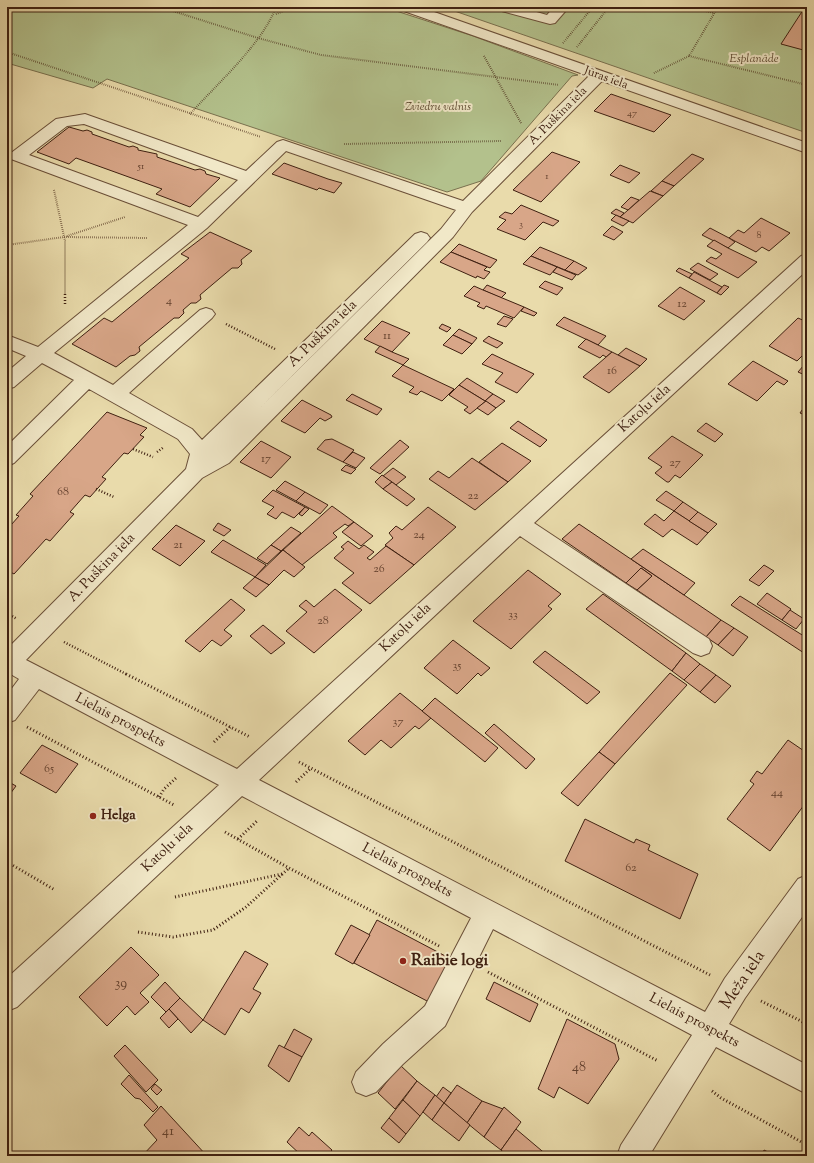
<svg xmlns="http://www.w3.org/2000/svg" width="814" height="1163" viewBox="0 0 814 1163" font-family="'Sorts Mill Goudy',serif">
  <rect width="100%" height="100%" fill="#e9dbab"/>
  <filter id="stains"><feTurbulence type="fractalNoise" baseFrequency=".005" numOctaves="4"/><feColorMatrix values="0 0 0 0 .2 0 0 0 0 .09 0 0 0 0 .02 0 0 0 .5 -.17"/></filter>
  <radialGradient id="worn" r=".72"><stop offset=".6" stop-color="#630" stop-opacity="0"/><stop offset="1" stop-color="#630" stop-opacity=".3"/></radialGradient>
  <g fill="#b3c18c" stroke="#79704e">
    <polygon points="7,7 384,7 473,36 578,75 572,76 481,181 447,192 107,79 93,88 7,63"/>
    <polygon points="443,7 807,7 807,133"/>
  </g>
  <g fill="#d8a688" stroke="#3f2011">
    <polygon points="805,7 807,7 807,51 781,44"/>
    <polygon points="611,94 671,115 654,132 594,111"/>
    <polygon points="69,127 83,131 87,130 92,132 92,134 129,147 133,146 138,148 138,150 157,154 157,157 195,170 200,169 205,171 206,174 220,178 190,207 156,194 162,189 76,158 69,164 37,152"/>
    <polygon points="552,152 580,162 541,202 513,190"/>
    <polygon points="692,154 704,159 674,186 662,181"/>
    <polygon points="284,163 328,179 342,183 334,193 319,188 317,190 272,174"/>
    <polygon points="620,165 640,173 629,183 610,175"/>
    <polygon points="662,181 674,186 663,196 651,191"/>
    <polygon points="650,191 663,196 633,223 620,217"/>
    <polygon points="631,197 639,200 628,210 621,207"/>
    <polygon points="521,205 559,221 553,226 543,222 525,240 497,229 506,220 499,217 505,212 512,214"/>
    <polygon points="616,209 624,213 620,217 611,213"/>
    <polygon points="616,215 620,217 629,221 623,226 611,220"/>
    <polygon points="761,218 790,233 769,251 762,247 756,252 729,238 738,230 744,233"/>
    <polygon points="612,226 623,232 614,240 603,235"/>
    <polygon points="710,228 729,238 735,242 728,248 702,235"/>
    <polygon points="210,232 252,251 241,260 242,264 238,268 232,268 200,295 201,299 196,303 191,303 183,310 184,313 179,318 174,318 139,347 140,351 135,355 130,356 116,367 72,344 104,318 112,322 189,258 181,254"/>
    <polygon points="714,240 728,248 757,262 738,278 706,261 711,257 716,259 722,254 707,246"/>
    <polygon points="459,244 497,260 490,268 451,252"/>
    <polygon points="540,247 574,261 565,270 531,256"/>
    <polygon points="451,252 487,267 484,270 490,272 484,279 477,276 476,278 440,262"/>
    <polygon points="531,256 557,267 550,275 523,264"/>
    <polygon points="574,261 587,268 578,275 565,270"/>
    <polygon points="698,263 718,274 710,280 690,269"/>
    <polygon points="557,267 576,275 572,280 553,272"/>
    <polygon points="679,268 692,274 689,278 676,271"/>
    <polygon points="694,272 722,287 717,293 689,278"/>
    <polygon points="545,281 563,288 557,295 539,287"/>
    <polygon points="487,285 506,293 501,298 483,290"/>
    <polygon points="724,285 729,287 721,295 717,293"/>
    <polygon points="474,286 483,290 524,307 514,318 486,306 484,309 477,306 480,303 464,296"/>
    <polygon points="680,287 705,301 684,320 658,306"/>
    <polygon points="524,307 537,313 534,316 521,311"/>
    <polygon points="504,316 513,319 506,327 497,324"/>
    <polygon points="564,317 606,336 598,345 556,325"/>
    <polygon points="798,318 807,322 807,351 797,361 769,346"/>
    <polygon points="382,321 410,333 392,352 364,339"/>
    <polygon points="442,324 451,328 447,332 439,328"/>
    <polygon points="459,329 477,338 472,344 453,335"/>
    <polygon points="453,335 472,344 462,354 443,345"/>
    <polygon points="489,336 490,337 503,343 497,348 483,341"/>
    <polygon points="586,339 612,352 606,357 603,355 600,358 578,347"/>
    <polygon points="380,346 392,352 409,359 403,365 375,352"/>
    <polygon points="626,348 647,359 640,366 618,355"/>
    <polygon points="612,352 640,366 609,393 583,377"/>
    <polygon points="492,354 534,374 517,393 495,382 503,373 482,364"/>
    <polygon points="753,361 788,381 784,385 777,381 757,401 728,384"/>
    <polygon points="403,365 454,389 442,401 421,391 417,395 409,392 414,387 392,376"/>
    <polygon points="804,365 807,367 807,376 798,372"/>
    <polygon points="467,378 493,394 485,401 459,385"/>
    <polygon points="459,385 485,401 486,401 470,414 464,410 468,407 449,395"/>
    <polygon points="352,394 382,409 377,415 346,400"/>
    <polygon points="493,394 505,401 496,408 485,401"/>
    <polygon points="302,400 331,415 332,417 325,421 320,418 305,433 281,421"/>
    <polygon points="486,401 496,408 488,415 477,408"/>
    <polygon points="807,403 807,416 800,413"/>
    <polygon points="107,412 147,428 140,435 144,437 128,454 124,453 102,477 106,479 90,497 85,495 70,512 74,514 50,541 46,539 14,574 7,570 7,523 11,525 19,516 16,515 33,496 30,494"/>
    <polygon points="518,421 547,440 540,447 510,428"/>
    <polygon points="706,423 723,434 715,442 697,431"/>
    <polygon points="672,436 703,455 680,478 675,475 669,482 667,482 655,473 662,467 648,458"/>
    <polygon points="332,439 354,450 343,462 317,449 325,440"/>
    <polygon points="400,440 409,447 380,474 370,468"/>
    <polygon points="261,441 291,457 271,478 240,462"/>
    <polygon points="502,443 531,461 508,482 479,462"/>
    <polygon points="353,452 365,458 356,468 343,462"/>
    <polygon points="472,458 508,482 475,510 429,479 438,471 449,478"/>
    <polygon points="346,465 356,469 351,474 341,470"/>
    <polygon points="393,468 406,477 396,485 383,476"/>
    <polygon points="382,475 392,482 383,489 375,482"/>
    <polygon points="285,481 305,492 296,501 276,490"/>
    <polygon points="392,482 396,485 415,499 407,506 383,489"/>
    <polygon points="273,490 305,507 294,518 282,512 276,519 267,514 274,507 262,501"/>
    <polygon points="666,491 683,502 674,511 656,500"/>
    <polygon points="305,492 328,505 320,514 296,501"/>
    <polygon points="683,502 698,512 689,521 674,511"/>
    <polygon points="332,506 354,522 348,526 345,524 333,533 337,537 302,565 283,550"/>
    <polygon points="305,507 309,509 302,516 299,514"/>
    <polygon points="428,507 456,527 414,565 385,545 393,538 389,533 396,526 402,530"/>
    <polygon points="674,511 708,533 697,545 672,529 663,537 644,524 655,514 664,521"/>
    <polygon points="698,512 717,524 708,533 689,521"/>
    <polygon points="354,522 373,536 361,546 342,532"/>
    <polygon points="218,523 231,530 224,536 213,530"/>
    <polygon points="579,524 721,620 706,637 637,590 652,576 641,568 626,583 562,539"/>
    <polygon points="176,525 205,541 180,566 152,549"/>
    <polygon points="291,527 301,533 281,551 271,545"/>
    <polygon points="223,540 266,565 255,577 211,552"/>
    <polygon points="348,541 359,549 364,545 374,552 367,558 370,560 386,546 414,565 370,604 342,583 354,573 334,558 344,549 341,547"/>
    <polygon points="271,545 281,551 267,564 257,558"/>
    <polygon points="643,549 695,583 684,595 631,559"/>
    <polygon points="283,550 305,567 294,577 284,570 269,585 255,577"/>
    <polygon points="764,565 774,571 759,586 749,580"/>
    <polygon points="641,568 652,576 637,590 626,583"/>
    <polygon points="528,570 561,594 548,606 552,609 511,649 473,621"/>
    <polygon points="255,577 269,585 256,597 243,588"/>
    <polygon points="335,589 362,610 314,653 286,631 307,612 299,606 306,600 314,607"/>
    <polygon points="767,593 791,609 782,620 757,604"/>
    <polygon points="603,594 686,653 672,671 586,609"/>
    <polygon points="740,596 807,638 807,655 731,605"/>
    <polygon points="231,599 245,610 224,630 232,636 221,646 212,640 200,652 185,641"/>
    <polygon points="790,610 804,619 796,629 782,620"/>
    <polygon points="721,620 734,628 718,645 706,637"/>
    <polygon points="263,625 285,643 271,654 250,636"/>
    <polygon points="734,628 748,637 733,656 718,645"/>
    <polygon points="453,640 490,668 481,676 478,673 457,694 424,668"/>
    <polygon points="545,651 600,692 587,704 533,662"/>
    <polygon points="686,653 700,664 684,680 672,671"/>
    <polygon points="700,664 716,675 700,692 684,680"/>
    <polygon points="670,673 687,685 615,764 599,752"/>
    <polygon points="716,675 731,686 715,703 700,692"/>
    <polygon points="400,693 431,718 419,729 415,726 391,748 381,740 365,755 348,741"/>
    <polygon points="435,698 498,748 485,762 422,711"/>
    <polygon points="494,724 535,759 526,769 485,733"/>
    <polygon points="788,740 807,753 807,801 770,851 727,819 754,784 750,781 757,771 762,774"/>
    <polygon points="42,745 78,764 56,793 20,773"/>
    <polygon points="599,752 615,764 578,806 561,793"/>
    <polygon points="7,781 16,786 7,798"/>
    <polygon points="585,819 634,843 636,839 650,845 648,850 698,874 680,919 565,861"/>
    <polygon points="377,920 451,959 429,1002 354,963"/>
    <polygon points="351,925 370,935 353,964 335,954"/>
    <polygon points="131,947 159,975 140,993 149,1002 135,1015 127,1006 107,1026 79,997"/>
    <polygon points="245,951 268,964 253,989 261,993 249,1013 241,1008 225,1035 203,1020"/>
    <polygon points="165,982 180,998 166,1012 151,997"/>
    <polygon points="494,982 538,1004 530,1022 486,999"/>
    <polygon points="180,998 203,1020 191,1033 169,1009"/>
    <polygon points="169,1009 178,1019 169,1028 160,1018"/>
    <polygon points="567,1019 615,1044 619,1059 588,1104 559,1087 554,1098 538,1089"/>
    <polygon points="294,1029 312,1039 302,1057 284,1048"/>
    <polygon points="125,1045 158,1080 146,1092 114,1056"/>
    <polygon points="279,1045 302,1057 289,1082 268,1066"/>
    <polygon points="400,1065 417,1081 395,1109 378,1093"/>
    <polygon points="129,1075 158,1107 153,1112 140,1099 135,1098 121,1084"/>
    <polygon points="417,1081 435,1095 420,1116 403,1100"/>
    <polygon points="155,1084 162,1090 157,1095 151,1089"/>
    <polygon points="457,1085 482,1101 467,1123 444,1103"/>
    <polygon points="443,1087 451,1093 444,1103 436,1097"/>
    <polygon points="435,1095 444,1103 432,1120 423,1112"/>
    <polygon points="403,1100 420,1116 406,1134 389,1118"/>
    <polygon points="482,1101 503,1109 484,1137 467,1123"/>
    <polygon points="444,1103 470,1125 459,1141 432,1120"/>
    <polygon points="161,1106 207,1156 142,1156 157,1140 144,1125"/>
    <polygon points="504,1107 521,1122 501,1150 484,1137"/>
    <polygon points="389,1118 406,1134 399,1143 381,1128"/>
    <polygon points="299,1127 309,1136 312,1132 332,1150 327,1156 302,1156 287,1142"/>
    <polygon points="516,1129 548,1156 508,1156 501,1150"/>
    <polygon points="764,1150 776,1156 762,1156"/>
  </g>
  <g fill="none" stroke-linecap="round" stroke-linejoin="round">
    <g stroke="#6a4f38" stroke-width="2">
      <g id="minor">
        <path d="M 399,7 L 420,7 L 807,143 L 807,153 L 602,81 L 472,212 L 453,237 L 229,463 L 202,478 L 26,660 L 237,769 L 801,256 L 807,254 L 807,270 L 534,523 L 709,639 L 712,646 L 709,653 L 701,656 L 693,653 L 520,536 L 259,780 L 705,1012 L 725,978 L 798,879 L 807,875 L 807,910 L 745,998 L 729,1024 L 807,1065 L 807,1094 L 716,1047 L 649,1156 L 617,1156 L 621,1145 L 692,1035 L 493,929 L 445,1026 L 403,1064 L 376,1092 L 366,1096 L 356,1092 L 352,1082 L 356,1072 L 383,1044 L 425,1006 L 471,918 L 242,796 L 17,1007 L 7,1011 L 7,978 L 219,785 L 39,689 L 15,720 L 7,723 L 7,695 L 19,679 L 7,672 L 7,649 L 186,469 L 190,454 L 178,439 L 89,389 L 14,463 L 7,466 L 7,446 L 74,380 L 42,363 L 14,387 L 7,389 L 7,372 L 26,356 L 7,348 L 7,335 L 38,347 L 188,225 L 11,159 L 9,156 L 11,153 L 56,119 L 85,114 L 246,171 L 277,142 L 283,140 L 463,201 L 589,76 L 401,10 ZM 84,124 L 238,180 L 198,217 L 29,155 L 67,126 ZM 286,151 L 456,210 L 441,229 L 213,454 L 427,242 L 430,238 L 427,234 L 421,232 L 415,234 L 202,440 L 192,429 L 129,393 L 212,318 L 215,314 L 212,310 L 206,308 L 200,310 L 113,385 L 54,353 L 207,228 Z"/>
        <polygon points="496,7 519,7 547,15 554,7 569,7 555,23 550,24 498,10"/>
      </g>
    </g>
    <g stroke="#3f2011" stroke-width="2" stroke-dasharray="0.5 1.5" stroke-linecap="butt">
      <polyline points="160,7 258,38 321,55 559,85"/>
      <polyline points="375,7 386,11"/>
      <polyline points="689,7 714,13"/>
      <polyline points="276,14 294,7"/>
      <polyline points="563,43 593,7"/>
      <polyline points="577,47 609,7"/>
      <polyline points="7,52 261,137"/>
      <polyline points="484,56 521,123"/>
      <polyline points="689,56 807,85"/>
      <polyline points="654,73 689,56 718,7"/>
      <path d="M 190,114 C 216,85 263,43 276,7"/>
      <polyline points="344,144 501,141"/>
      <polyline points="54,190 65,241 65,295"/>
      <polyline points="67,236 125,217"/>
      <polyline points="7,245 64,237 148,238"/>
    </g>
    <g stroke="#3f2011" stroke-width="2.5" stroke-dasharray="1 2" stroke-linecap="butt">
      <polyline points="65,294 65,306"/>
      <polyline points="226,324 275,349"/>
      <polyline points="133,449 153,457"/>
      <polyline points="157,452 164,447"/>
      <polyline points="96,489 114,497"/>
      <polyline points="7,613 17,619"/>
      <polyline points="64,642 128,675"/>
    </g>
    <g stroke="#3f2011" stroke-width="3" stroke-dasharray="1 2.5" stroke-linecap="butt">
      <polyline points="126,674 250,737"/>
      <polyline points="27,727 174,805"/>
      <polyline points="214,742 230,727"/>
      <polyline points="299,762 710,975"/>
      <polyline points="296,782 311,768"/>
      <polyline points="159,797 164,789 176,778"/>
      <polyline points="225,832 289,868 439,946"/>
      <polyline points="238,839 257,821"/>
      <polyline points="7,862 55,890"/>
      <polyline points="175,897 282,874"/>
      <polyline points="138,932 173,937 213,930 246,907 289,868"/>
      <polyline points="488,972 658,1061"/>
      <polyline points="761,1001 807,1024"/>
      <polyline points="712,1091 721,1098 807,1145"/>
    </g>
    <use href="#minor" fill="#f1e8c8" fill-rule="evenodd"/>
  </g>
  <g fill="#8f2418" stroke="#f1e8c8" stroke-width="1.5">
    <circle cx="93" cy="816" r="4"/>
    <circle cx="403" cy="961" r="4"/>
  </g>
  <g text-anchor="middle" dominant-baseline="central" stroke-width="4" stroke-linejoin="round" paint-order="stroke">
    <g font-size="10" fill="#65422f">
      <text x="632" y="113">47</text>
      <text x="141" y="166">51</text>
      <text x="547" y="176">1</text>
      <text x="521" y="224">3</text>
      <text x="759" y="235">8</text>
    </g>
    <g font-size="12" font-style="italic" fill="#5c4830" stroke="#f1e8c8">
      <text x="754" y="59">Esplanāde</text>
      <text x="438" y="107">Zviedru valnis</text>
    </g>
    <g font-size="12" fill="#3f2011" stroke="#f1e8c8">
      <text transform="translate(606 78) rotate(20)">Jūras iela</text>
      <text transform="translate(558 116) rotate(-45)">A. Puškina iela</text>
    </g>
    <g font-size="12" fill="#65422f">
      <text x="169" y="301">4</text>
      <text x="682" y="304">12</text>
      <text x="387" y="336">11</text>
      <text x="612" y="371">16</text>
      <text x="266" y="459">17</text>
      <text x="675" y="463">27</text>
      <text x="63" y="492">68</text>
      <text x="473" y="496">22</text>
      <text x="419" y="535">24</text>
      <text x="178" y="545">21</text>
      <text x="379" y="569">26</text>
      <text x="513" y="615">33</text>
      <text x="323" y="621">28</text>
      <text x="457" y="666">35</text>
      <text x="398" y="722">37</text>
      <text x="49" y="769">65</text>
      <text x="777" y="793">44</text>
      <text x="631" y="868">62</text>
    </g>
    <g font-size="14" fill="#3f2011" stroke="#f1e8c8">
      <text transform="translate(323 334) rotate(-44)">A. Puškina iela</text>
      <text transform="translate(645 409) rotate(-42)">Katoļu iela</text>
      <text transform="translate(102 568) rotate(-46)">A. Puškina iela</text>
      <text transform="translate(406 628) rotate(-43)">Katoļu iela</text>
      <text transform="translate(120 721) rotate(28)">Lielais prospekts</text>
      <text transform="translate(168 848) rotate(-43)">Katoļu iela</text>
      <text transform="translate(407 871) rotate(28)">Lielais prospekts</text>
      <text transform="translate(694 1021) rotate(28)">Lielais prospekts</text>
    </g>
    <g font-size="14" font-weight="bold" fill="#3f2011" stroke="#f1e8c8" text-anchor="start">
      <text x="101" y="816">Helga</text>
    </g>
    <g font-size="14" fill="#65422f">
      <text x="121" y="984">39</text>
      <text x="579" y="1068">48</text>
      <text x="168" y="1132">41</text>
    </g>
    <g font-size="17" font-weight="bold" fill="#3f2011" stroke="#f1e8c8" text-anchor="start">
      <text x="411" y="961">Raibie logi</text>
    </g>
    <g font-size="17" fill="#3f2011" stroke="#f1e8c8">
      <text transform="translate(743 980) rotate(-56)">Meža iela</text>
    </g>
  </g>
  <rect width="814" height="1163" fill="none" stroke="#e9dbab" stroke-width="24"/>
  <rect x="8" y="8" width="798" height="1147" fill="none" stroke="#3f2011" stroke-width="2"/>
  <rect x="12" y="12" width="790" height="1139" fill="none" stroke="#3f2011"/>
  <rect width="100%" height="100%" filter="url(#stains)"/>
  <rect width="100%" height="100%" fill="url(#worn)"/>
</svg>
